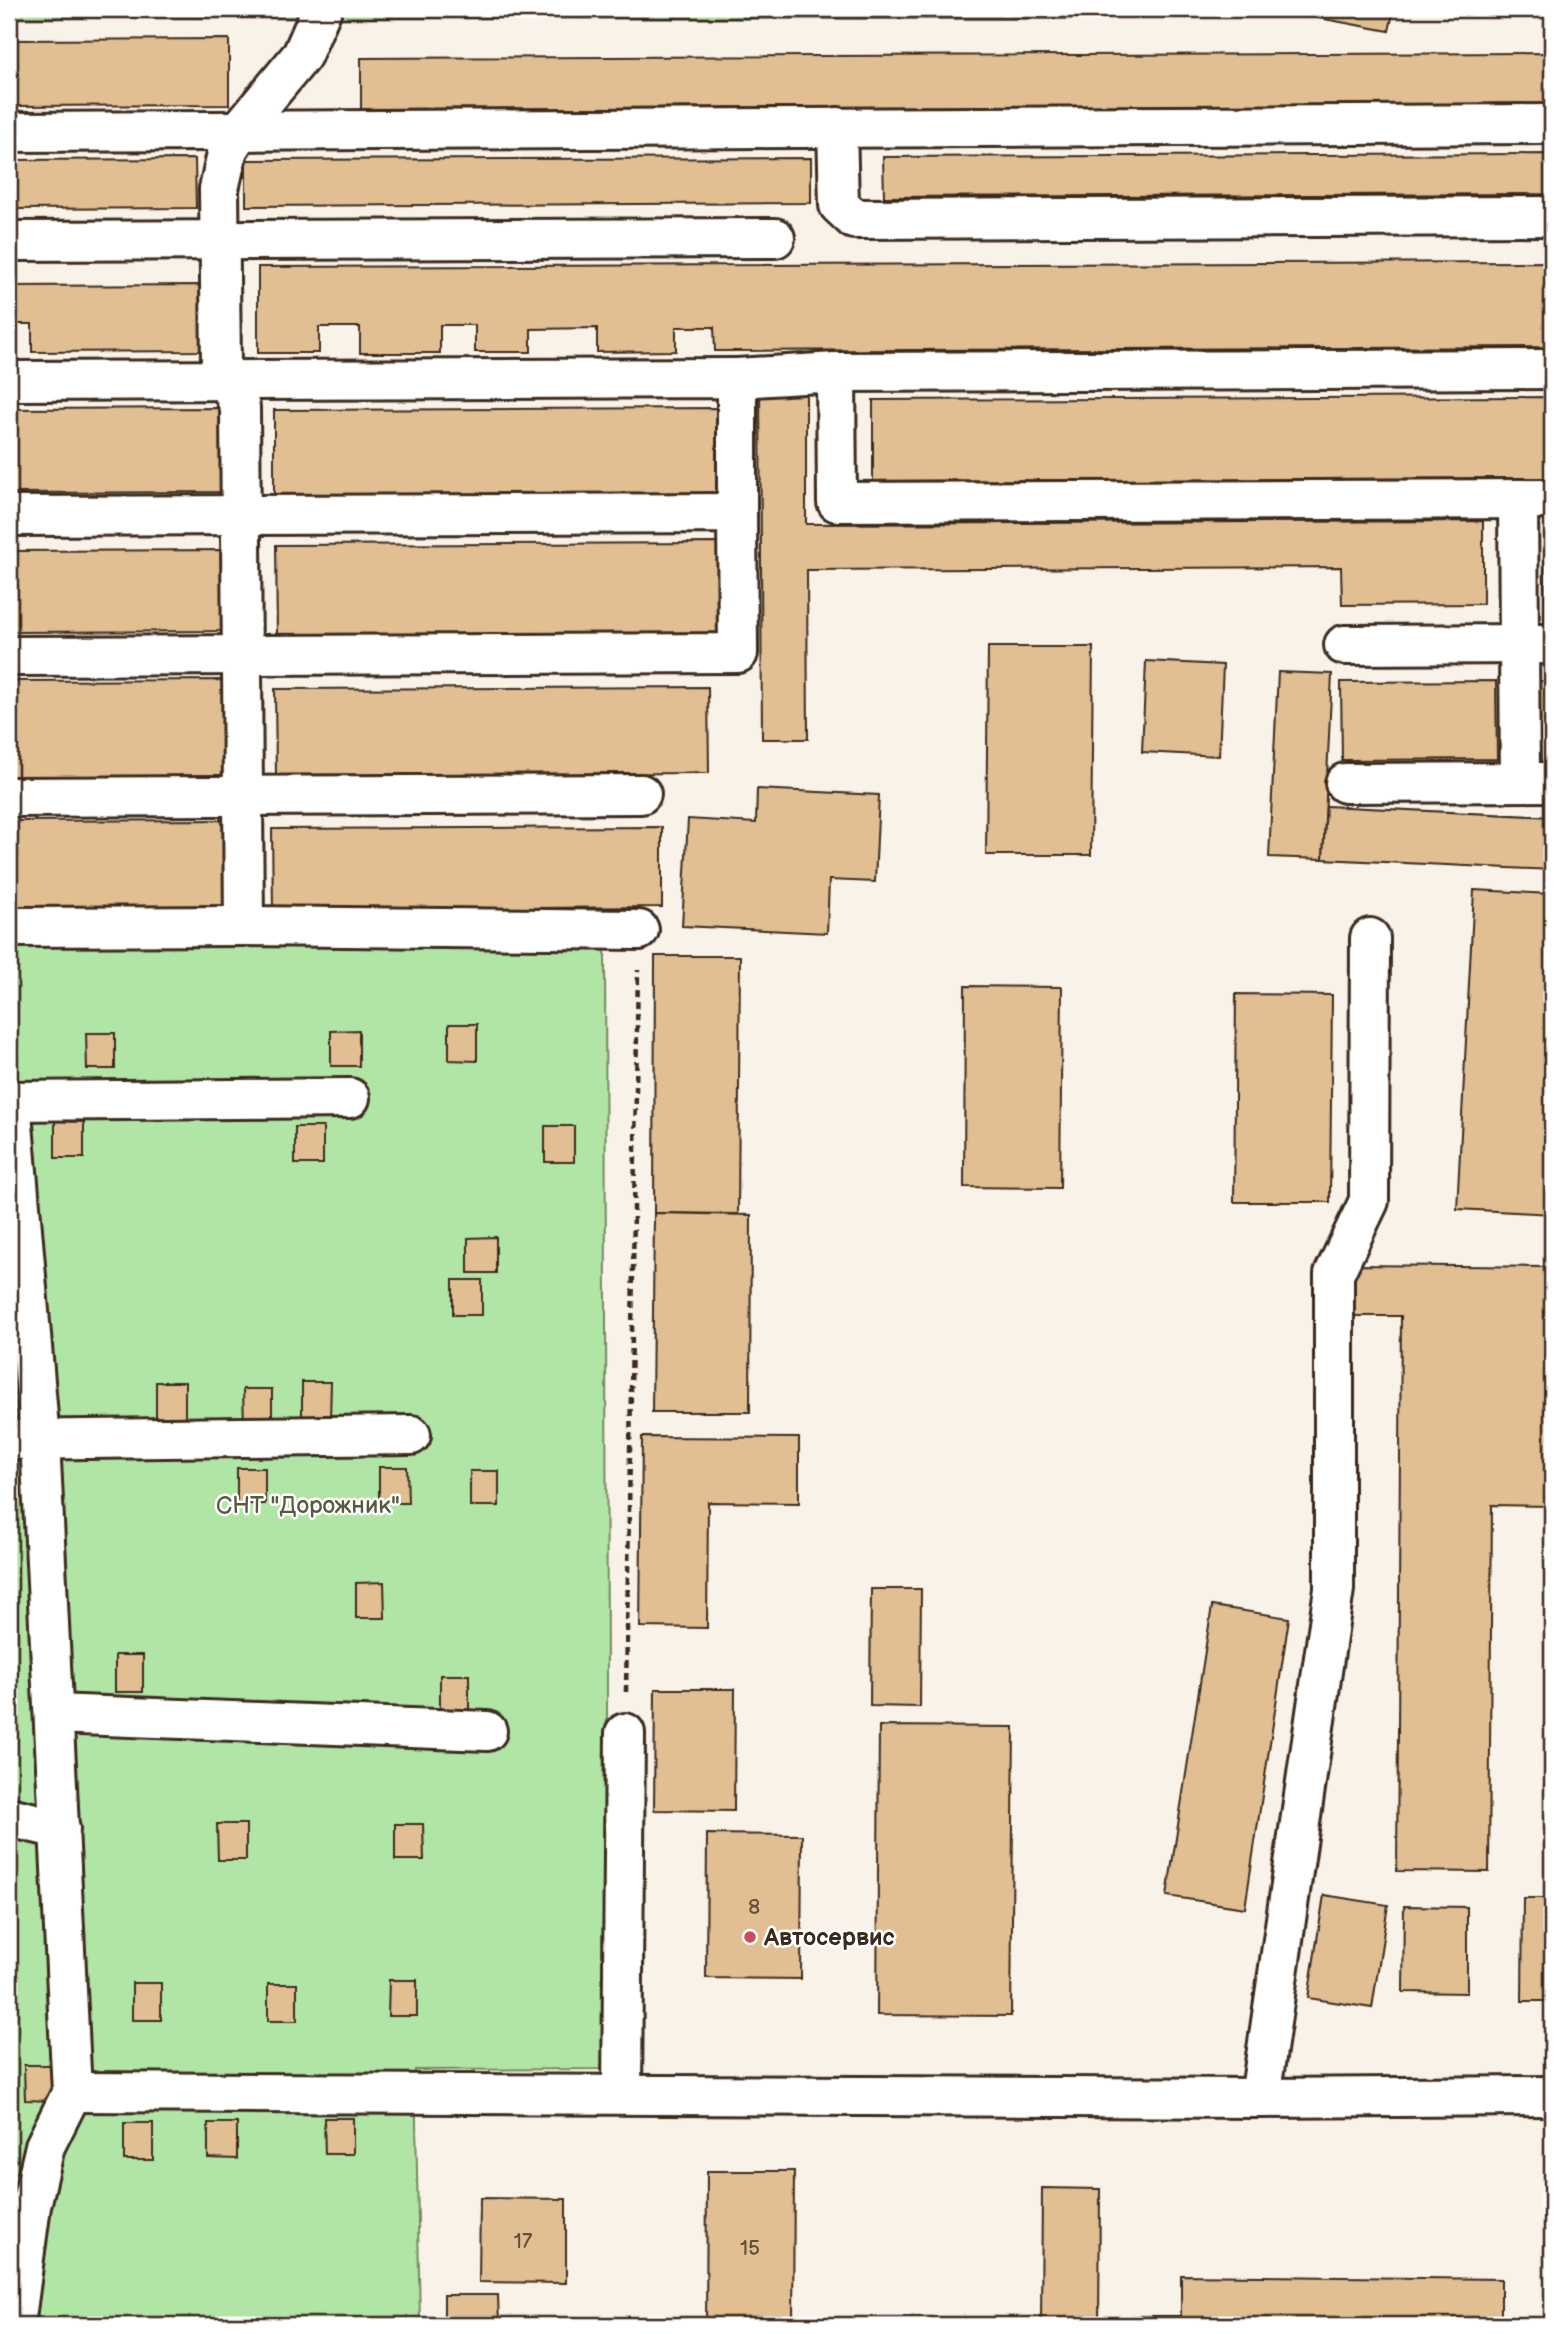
<svg xmlns="http://www.w3.org/2000/svg" width="1561" height="2334" viewBox="0 0 1561 2334" font-family="'Balsamiq Sans',sans-serif">
  <rect width="100%" height="100%" fill="#f9f2e9"/>
  <filter id="ink" filterUnits="userSpaceOnUse"><feTurbulence type="fractalNoise" baseFrequency=".0143" numOctaves="2"/><feDisplacementMap in="SourceGraphic" scale="14" xChannelSelector="R" yChannelSelector="G"/><feConvolveMatrix kernelMatrix="1 2 1 2 8 2 1 2 1" color-interpolation-filters="sRGB"/></filter>
  <g filter="url(#ink)">
    <g fill="#b1e5a6" stroke="#768862" stroke-width="2">
      <polygon points="9,9 1090,9 1089,19 9,17"/>
      <polygon points="605,941 608,2069 415,2070 420,2325 9,2325 9,942"/>
    </g>
    <g fill="#e1bf93" stroke="#3b2a1e" stroke-width="2">
      <polygon points="1271,9 1394,9 1389,31"/>
      <polygon points="229,39 229,105 9,106 9,40"/>
      <polygon points="1552,53 1552,104 361,109 361,58"/>
      <polygon points="1552,154 1552,194 884,197 883,157"/>
      <polygon points="811,158 811,203 246,206 246,160"/>
      <polygon points="195,159 196,208 9,209 9,160"/>
      <polygon points="1552,262 1552,347 715,351 714,327 676,327 676,351 597,352 597,328 531,329 531,352 475,352 475,325 440,325 440,353 360,353 360,327 319,327 319,353 258,353 258,267"/>
      <polygon points="201,285 201,351 32,352 32,324 9,324 9,286"/>
      <polygon points="806,384 806,524 1483,521 1483,604 1342,605 1341,567 807,570 808,739 762,739 760,385"/>
      <polygon points="1552,397 1552,478 873,481 873,400"/>
      <polygon points="226,408 226,492 9,493 9,409"/>
      <polygon points="718,408 718,495 274,498 274,410"/>
      <rect x="1545" y="532" width="7" height="97"/>
      <polygon points="718,543 718,633 277,635 276,545"/>
      <polygon points="232,550 232,631 9,632 9,551"/>
      <polygon points="988,647 1093,647 1091,855 986,855"/>
      <polygon points="1146,661 1223,665 1219,756 1142,752"/>
      <polygon points="1278,672 1332,674 1323,859 1269,857"/>
      <polygon points="234,680 235,778 9,779 9,681"/>
      <polygon points="1496,681 1497,759 1342,760 1341,682"/>
      <rect x="1538" y="681" width="14" height="83"/>
      <polygon points="708,687 709,773 276,775 275,689"/>
      <polygon points="757,789 879,795 875,882 829,880 827,933 682,926 688,819 756,823"/>
      <polygon points="1326,806 1552,817 1552,870 1323,859"/>
      <polygon points="233,820 233,911 9,912 9,821"/>
      <polygon points="662,827 662,907 273,910 272,829"/>
      <polygon points="1474,890 1552,894 1552,1214 1457,1209"/>
      <polygon points="655,956 740,956 738,1214 654,1213"/>
      <polygon points="965,986 1062,987 1060,1188 964,1187"/>
      <polygon points="1236,994 1332,995 1330,1202 1234,1202"/>
      <polygon points="449,1024 477,1024 477,1061 449,1060"/>
      <polygon points="359,1030 359,1066 331,1066 331,1031"/>
      <polygon points="86,1033 115,1033 115,1069 87,1069"/>
      <polygon points="55,1121 84,1122 84,1158 55,1158"/>
      <rect x="545" y="1126" width="29" height="36"/>
      <rect x="295" y="1127" width="28" height="37"/>
      <polygon points="654,1213 751,1215 750,1412 652,1412"/>
      <polygon points="496,1237 496,1273 468,1273 468,1238"/>
      <polygon points="1353,1265 1552,1267 1552,1506 1492,1505 1489,1872 1397,1871 1401,1316 1353,1316"/>
      <rect x="453" y="1280" width="29" height="35"/>
      <rect x="156" y="1382" width="29" height="36"/>
      <polygon points="302,1382 331,1382 330,1419 302,1419"/>
      <polygon points="243,1389 272,1389 272,1425 244,1425"/>
      <polygon points="642,1437 799,1438 799,1503 708,1502 707,1628 640,1627"/>
      <polygon points="379,1467 407,1467 408,1503 379,1503"/>
      <rect x="237" y="1468" width="28" height="36"/>
      <rect x="470" y="1471" width="29" height="35"/>
      <polygon points="384,1582 385,1618 356,1618 356,1583"/>
      <polygon points="871,1589 921,1589 920,1707 870,1706"/>
      <polygon points="1212,1606 1289,1618 1245,1908 1167,1896"/>
      <rect x="115" y="1655" width="28" height="37"/>
      <rect x="440" y="1675" width="29" height="36"/>
      <polygon points="655,1689 735,1689 734,1811 654,1810"/>
      <polygon points="879,1726 1014,1727 1011,2016 877,2015"/>
      <polygon points="217,1824 246,1824 246,1860 218,1860"/>
      <polygon points="395,1824 423,1824 424,1860 395,1860"/>
      <polygon points="707,1834 802,1835 801,1979 706,1978"/>
      <polygon points="1324,1895 1388,1905 1372,2008 1308,1998"/>
      <polygon points="1523,1898 1552,1898 1552,2001 1522,2001"/>
      <polygon points="1404,1906 1467,1907 1467,1993 1403,1992"/>
      <polygon points="389,1980 417,1980 417,2016 388,2016"/>
      <rect x="132" y="1983" width="29" height="37"/>
      <rect x="268" y="1984" width="29" height="37"/>
      <polygon points="24,2065 53,2065 53,2101 25,2100"/>
      <polygon points="324,2118 353,2118 353,2154 325,2154"/>
      <rect x="124" y="2123" width="29" height="37"/>
      <polygon points="208,2123 237,2123 237,2159 208,2158"/>
      <polygon points="707,2171 794,2171 793,2325 706,2325"/>
      <polygon points="1042,2188 1100,2189 1099,2325 1041,2325"/>
      <polygon points="480,2198 566,2199 566,2283 479,2282"/>
      <polygon points="1181,2275 1501,2279 1501,2325 1132,2325 1132,2316 1181,2316"/>
      <polygon points="444,2295 498,2295 499,2325 444,2325"/>
    </g>
    <g fill="none" stroke-linecap="round" stroke-linejoin="round">
      <g stroke="#3b2a1e" stroke-width="44">
        <g id="minor">
          <polyline points="837,127 839,205 854,219 1552,216"/>
          <polyline points="9,132 1552,124"/>
          <polyline points="9,241 775,238"/>
          <polyline points="1552,369 836,372 837,502 1552,499"/>
          <polyline points="737,378 836,372"/>
          <polyline points="9,381 737,378 737,513"/>
          <polyline points="1518,499 1520,782"/>
          <polyline points="9,516 737,513 738,653 9,656"/>
          <polyline points="1344,645 1552,644"/>
          <polyline points="1345,783 1552,782"/>
          <polyline points="9,797 641,794"/>
          <polyline points="244,926 240,407 221,365 219,189 228,149 243,126 302,55 322,9"/>
          <polyline points="9,927 244,926 639,930"/>
          <polyline points="9,1101 350,1098"/>
          <polyline points="11,1101 40,1440 72,2092 45,2146 31,2206 15,2325"/>
          <polyline points="9,1440 411,1435"/>
          <polyline points="54,1714 487,1731"/>
          <polyline points="9,1817 60,1829"/>
          <polyline points="72,2092 1260,2098 1552,2096"/>
          <polyline points="622,2094 625,1733"/>
          <polyline points="1260,2098 1334,1589 1334,1274 1369,1201 1370,938"/>
        </g>
      </g>
      <polyline stroke="#3b2a1e" stroke-width="4.5" stroke-dasharray="7 5" stroke-linecap="butt" points="626,1692 638,970"/>
      <use href="#minor" stroke="#fff" stroke-width="38"/>
    </g>
  </g>
  <circle fill="#d1495b" stroke="#fff" stroke-width="2.5" cx="750" cy="1937" r="7"/>
  <g text-anchor="middle" dominant-baseline="central" stroke-width="5" stroke-linejoin="round" paint-order="stroke">
    <g font-size="21" fill="#644f3b">
      <text x="754" y="1907">8</text>
      <text x="523" y="2241">17</text>
      <text x="750" y="2248">15</text>
    </g>
    <g font-size="24" fill="#585940" stroke="#fff">
      <text x="308" y="1505">СНТ "Дорожник"</text>
    </g>
    <g font-size="24" font-weight="bold" fill="#3b2a1e" stroke="#fff" text-anchor="start">
      <text x="764" y="1937">Автосервис</text>
    </g>
  </g>
  <rect width="1561" height="2334" fill="none" stroke="#fff" stroke-width="35"/>
  <rect x="18" y="18" width="1526" height="2299" fill="none" stroke="#3b2a1e" stroke-width="2.5" filter="url(#ink)"/>
</svg>
